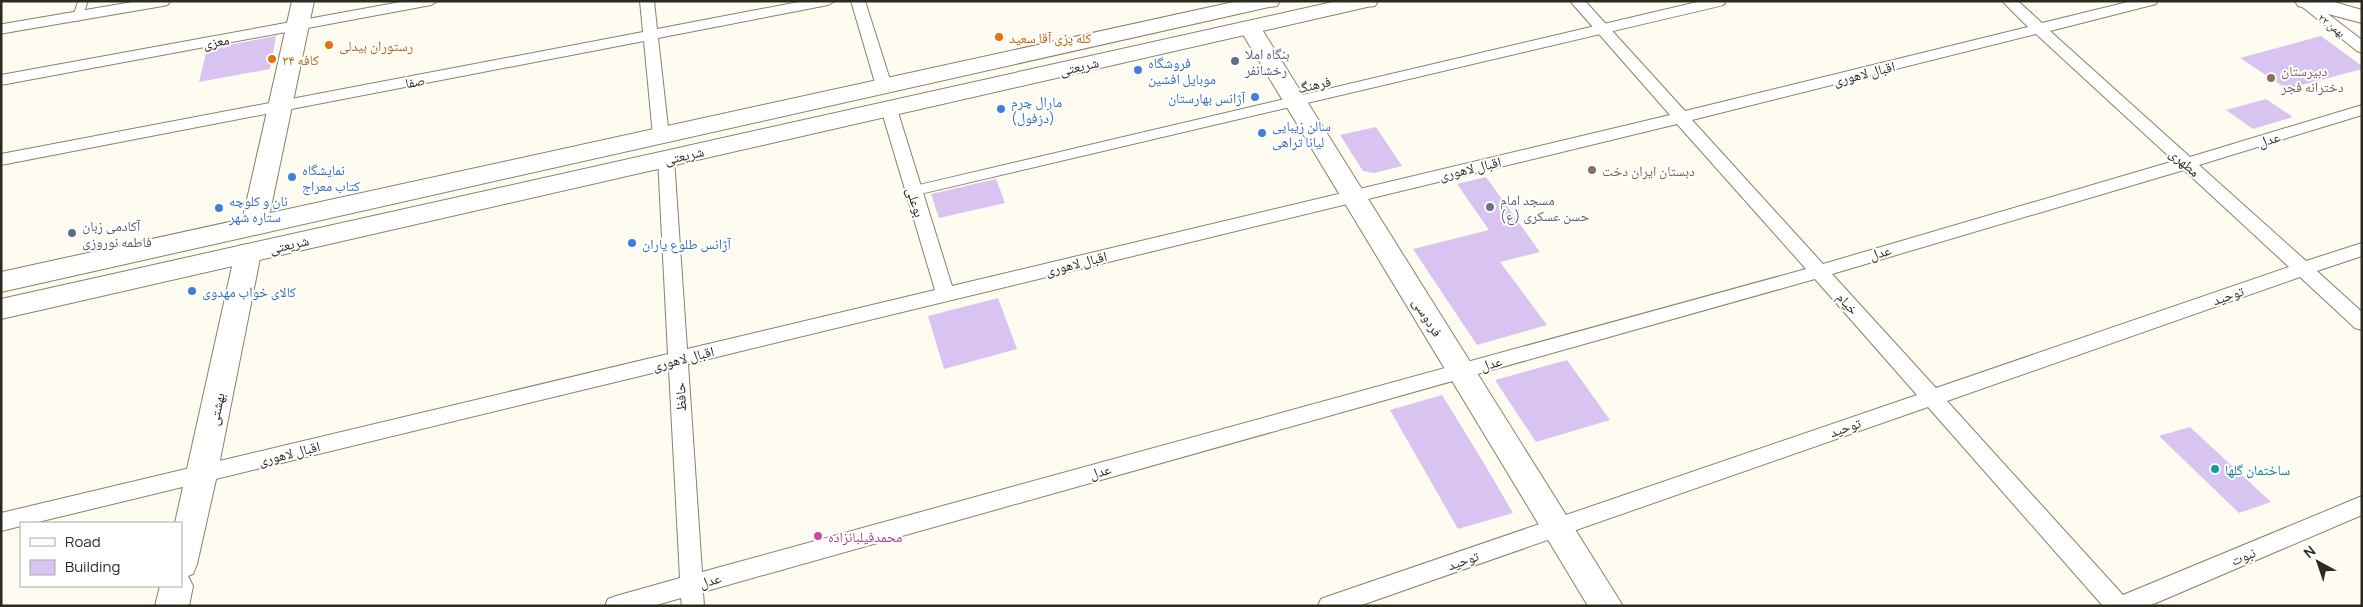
<svg xmlns="http://www.w3.org/2000/svg" width="2363" height="607" viewBox="0 0 2363 607" font-family="Manrope,'Noto Naskh Arabic',sans-serif">
  <rect width="100%" height="100%" fill="#fefbf0"/>
  <g fill="#d9c4f1">
    <polygon points="276,36 270,69 199,82 207,49"/>
    <polygon points="2321,36 2362,66 2362,69 2287,89 2240,58"/>
    <polygon points="2266,99 2293,117 2253,129 2226,110"/>
    <polygon points="1376,127 1402,166 1374,173 1363,171 1340,135"/>
    <polygon points="1486,177 1540,252 1500,262 1547,325 1477,345 1413,249 1489,230 1457,184"/>
    <polygon points="996,179 1005,203 939,218 931,194"/>
    <polygon points="998,298 1017,349 944,369 928,316"/>
    <polygon points="1567,360 1610,420 1536,442 1495,380"/>
    <polygon points="1442,395 1482,460 1513,513 1458,529 1390,410"/>
    <polygon points="2190,427 2271,502 2239,513 2159,436"/>
  </g>
  <g fill="none" stroke-linecap="round" stroke-linejoin="round">
    <g stroke="#898269" stroke-width="11">
      <g id="lane">
        <polyline points="78,16 83,1"/>
        <polyline points="1,29 165,1"/>
        <polyline points="913,191 1721,1"/>
      </g>
    </g>
    <g stroke="#898269" stroke-width="2">
      <g id="street">
        <polygon points="406,1 438,1 431,5 1,85 1,75"/>
        <polygon points="640,1 654,1 657,29 804,1 835,1 828,5 658,38 669,136 667,140 655,140 653,136 644,41 1,165 1,154 643,32"/>
        <polygon points="851,1 865,1 892,86 890,89 884,91 876,86"/>
        <path d="M 1570,1 L 1585,1 L 1685,111 L 2028,27 L 2002,1 L 2018,1 L 2042,23 L 2132,1 L 2158,1 L 2156,4 L 2050,31 L 2190,157 L 2362,105 L 2362,115 L 2199,165 L 2306,261 L 2362,243 L 2362,256 L 2317,271 L 2362,312 L 2362,330 L 2355,328 L 2300,277 L 1947,401 L 2123,595 L 2362,496 L 2362,515 L 2149,606 L 2103,606 L 1928,407 L 1359,606 L 1318,606 L 1321,599 L 1329,596 L 1917,395 L 1815,279 L 703,592 L 704,606 L 682,606 L 681,598 L 653,606 L 605,606 L 608,599 L 616,596 L 680,578 L 669,369 L 34,523 L 21,523 L 21,526 L 1,531 L 1,513 L 668,354 L 658,159 L 660,155 L 672,155 L 674,159 L 687,349 L 935,290 L 881,109 L 883,105 L 895,105 L 897,109 L 952,286 L 1670,115 ZM 2036,34 L 2174,161 L 1823,264 L 1692,120 ZM 1677,124 L 1806,269 L 702,572 L 688,364 ZM 2184,170 L 2289,267 L 1936,388 L 1832,274 Z"/>
        <polygon points="2295,1 2311,1 2362,40 2362,53 2357,51"/>
      </g>
    </g>
    <g stroke="#898269" stroke-width="2">
      <g id="secondary">
        <polygon points="292,1 314,1 267,226 263,232 254,235 245,232 241,226"/>
        <polygon points="1250,21 1258,23 1261,28 1623,606 1588,606 1239,28 1242,23"/>
        <polygon points="248,244 257,246 261,253 217,475 197,564 193,574 188,576 193,586 189,606 155,606 160,586 181,586 181,523 175,523 235,253 239,246"/>
      </g>
    </g>
    <g stroke="#898269" stroke-width="2">
      <g id="primary">
        <polygon points="1238,1 1280,1 1277,6 1269,7 1,292 1,272"/>
        <polygon points="1337,1 1378,1 1375,6 1367,7 1,319 1,299"/>
        <polygon points="2295,1 2331,1 2362,10 2362,23 2298,6"/>
      </g>
    </g>
    <use href="#lane" stroke="#fff" stroke-width="9"/>
    <use href="#street" fill="#fff" fill-rule="evenodd"/>
    <use href="#secondary" fill="#fff" fill-rule="evenodd"/>
    <use href="#primary" fill="#fff" fill-rule="evenodd"/>
  </g>
  <g fill="#e8710a" stroke="#fff" stroke-width="2">
    <circle cx="999" cy="37" r="5"/>
    <circle cx="329" cy="45" r="5"/>
    <circle cx="272" cy="59" r="5"/>
  </g>
  <g fill="#5c6f8a" stroke="#fff" stroke-width="2">
    <circle cx="1235" cy="61" r="5"/>
    <circle cx="72" cy="233" r="5"/>
  </g>
  <g fill="#3f7fe0" stroke="#fff" stroke-width="2">
    <circle cx="1138" cy="70" r="5"/>
    <circle cx="1255" cy="97" r="5"/>
    <circle cx="1001" cy="109" r="5"/>
    <circle cx="1262" cy="133" r="5"/>
    <circle cx="292" cy="177" r="5"/>
    <circle cx="219" cy="208" r="5"/>
    <circle cx="632" cy="243" r="5"/>
    <circle cx="192" cy="291" r="5"/>
  </g>
  <g fill="#8d6e63" stroke="#fff" stroke-width="2">
    <circle cx="2271" cy="78" r="5"/>
    <circle cx="1592" cy="170" r="5"/>
  </g>
  <circle fill="#6b7280" stroke="#fff" stroke-width="2" cx="1490" cy="207" r="5"/>
  <circle fill="#0f9aa8" stroke="#fff" stroke-width="2" cx="2215" cy="469" r="5"/>
  <circle fill="#d1479c" stroke="#fff" stroke-width="2" cx="818" cy="536" r="5"/>
  <g text-anchor="middle" dominant-baseline="central" stroke-width="4" stroke-linejoin="round" paint-order="stroke">
    <g font-size="11" fill="#2c2a1f" stroke="#fff">
      <text transform="translate(2332 25) rotate(38)">۲۲ بهمن</text>
    </g>
    <g font-size="14" fill="#c56008" stroke="#fff" text-anchor="start">
      <text x="1009" y="37">کله پزی آقا سعید</text>
      <text x="339" y="45">رستوران بیدلی</text>
      <text x="282" y="59">کافه ۲۴</text>
    </g>
    <g font-size="14" fill="#2c2a1f" stroke="#fff">
      <text transform="translate(216 41) rotate(-10)">معزی</text>
      <text transform="translate(1079 66) rotate(-13)">شریعتی</text>
      <text transform="translate(1864 73) rotate(-14)">اقبال لاهوری</text>
      <text transform="translate(415 81) rotate(-11)">صفا</text>
      <text transform="translate(1314 84) rotate(-13)">فرهنگ</text>
      <text transform="translate(2269 139) rotate(-17)">عدل</text>
      <text transform="translate(684 155) rotate(-13)">شریعتی</text>
      <text transform="translate(2185 162) rotate(42)">مطهری</text>
      <text transform="translate(1470 168) rotate(-13)">اقبال لاهوری</text>
      <text transform="translate(916 202) rotate(73)">بوعلی</text>
      <text transform="translate(289 244) rotate(-13)">شریعتی</text>
      <text transform="translate(1880 252) rotate(-16)">عدل</text>
      <text transform="translate(1076 263) rotate(-14)">اقبال لاهوری</text>
      <text transform="translate(2228 295) rotate(-19)">توحید</text>
      <text transform="translate(1848 303) rotate(48)">خیام</text>
      <text transform="translate(1428 317) rotate(58)">فردوسی</text>
      <text transform="translate(683 358) rotate(-14)">اقبال لاهوری</text>
      <text transform="translate(1491 363) rotate(-16)">عدل</text>
      <text transform="translate(680 397) rotate(-93)">حافظ</text>
      <text transform="translate(216 409) rotate(-78)">بهشتی</text>
      <text transform="translate(1845 427) rotate(-19)">توحید</text>
      <text transform="translate(289 453) rotate(-14)">اقبال لاهوری</text>
      <text transform="translate(1100 471) rotate(-16)">عدل</text>
      <text transform="translate(2243 556) rotate(-23)">نبوت</text>
      <text transform="translate(1463 560) rotate(-19)">توحید</text>
      <text transform="translate(710 580) rotate(-16)">عدل</text>
    </g>
    <g font-size="14" fill="#4e5e75" stroke="#fff" text-anchor="start">
      <text x="1245" y="53">بنگاه املا<tspan x="1245" dy="16">رخشانفر</tspan></text>
      <text x="82" y="225">آکادمی زبان<tspan x="82" dy="16">فاطمه نوروزی</tspan></text>
    </g>
    <g font-size="14" fill="#366cbe" stroke="#fff" text-anchor="start">
      <text x="1148" y="62">فروشگاه<tspan x="1148" dy="16">موبایل افشین</tspan></text>
      <text x="1245" y="97" text-anchor="end">آژانس بهارستان</text>
      <text x="1011" y="101">مارال چرم<tspan x="1011" dy="16">(دزفول)</tspan></text>
      <text x="1272" y="125">سالن زیبایی<tspan x="1272" dy="16">لیانا تراهی</tspan></text>
      <text x="302" y="169">نمایشگاه<tspan x="302" dy="16">کتاب معراج</tspan></text>
      <text x="229" y="200">نان و کلوچه<tspan x="229" dy="16">ستاره شهر</tspan></text>
      <text x="642" y="243">آژانس طلوع یاران</text>
      <text x="202" y="291">کالای خواب مهدوی</text>
    </g>
    <g font-size="14" fill="#785e54" stroke="#fff" text-anchor="start">
      <text x="2281" y="70">دبیرستان<tspan x="2281" dy="16">دخترانه فجر</tspan></text>
      <text x="1602" y="170">دبستان ایران دخت</text>
    </g>
    <g font-size="14" fill="#5b616d" stroke="#fff" text-anchor="start">
      <text x="1500" y="199">مسجد امام<tspan x="1500" dy="16">حسن عسکری (ع)</tspan></text>
    </g>
    <g font-size="14" fill="#0d838f" stroke="#fff" text-anchor="start">
      <text x="2225" y="469">ساختمان گلها</text>
    </g>
    <g font-size="14" fill="#b23c85" stroke="#fff" text-anchor="start">
      <text x="828" y="536">محمدفيلبانزاده</text>
    </g>
  </g>
  <rect width="2363" height="607" fill="none" stroke="#2c2a1f" stroke-width="5"/>
  <rect x="20" y="522" width="162" height="65" fill="#ffffff" stroke="#abaaa5"/>
  <rect x="30" y="538" width="25" height="8" fill="#ffffff" stroke="#abaaa5"/>
  <text x="65" y="547" font-size="15" fill="#2c2a1f">Road</text>
  <rect x="30" y="560" width="25" height="15" fill="#d9c4f1" stroke="#abaaa5"/>
  <text x="65" y="572" font-size="15" fill="#2c2a1f">Building</text>
  <g transform="translate(2318 562) rotate(320)" stroke="#ffffff" stroke-width="4" paint-order="stroke">
  <path d="M0-4L9 19L0 12L-9 19Z" fill="#2c2a1f"/>
  <text y="-8" font-size="14" font-weight="bold" text-anchor="middle" fill="#2c2a1f">N</text>
  </g>
</svg>
